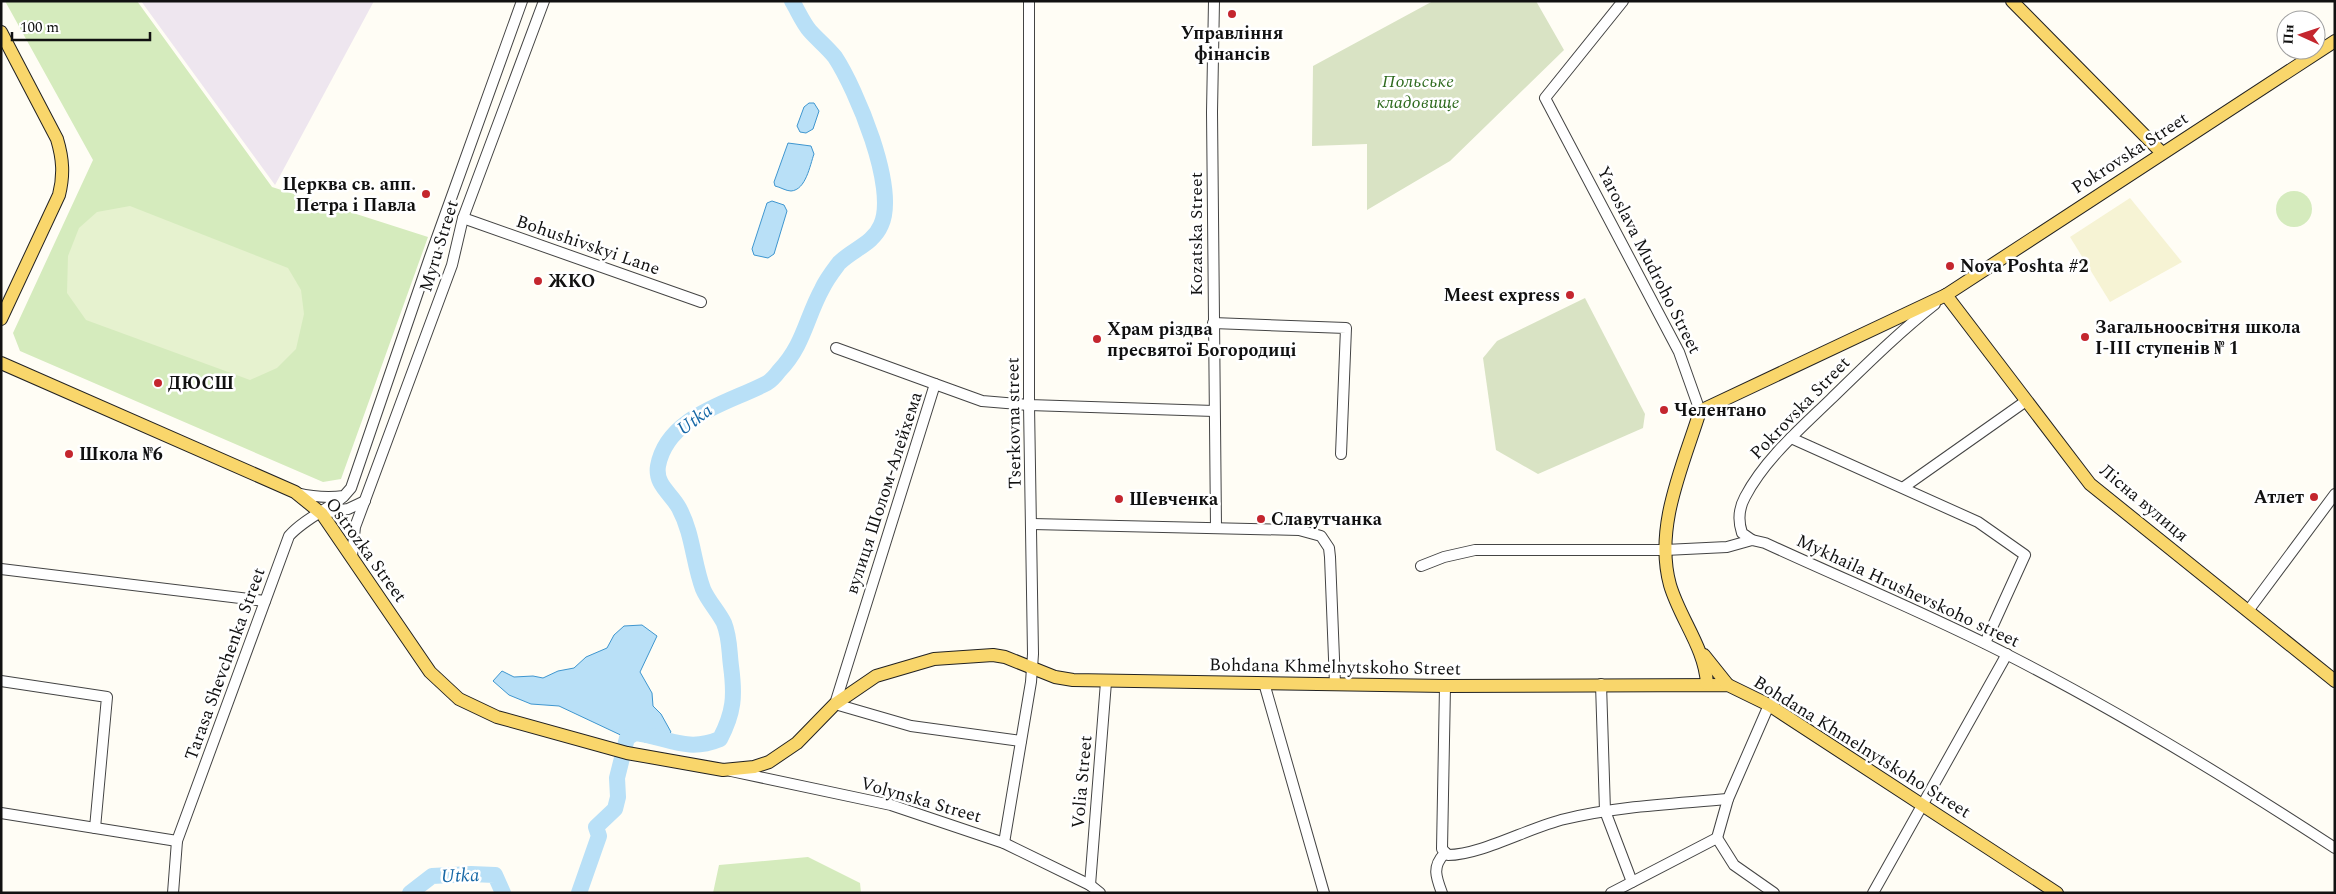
<svg xmlns="http://www.w3.org/2000/svg" width="2336" height="894" viewBox="0 0 2336 894" font-family="Spectral,serif">
  <rect width="100%" height="100%" fill="#fffdf5"/>
  <polygon fill="#eee6ef" points="141,1 374,1 275,185"/>
  <polygon fill="#f6f3d4" points="2130,198 2182,262 2110,302 2070,237"/>
  <g fill="#d5ebbd">
    <polygon points="5,1 137,1 272,187 428,237 341,479 323,482 20,351 13,333 93,160"/>
    <circle cx="2294" cy="209" r="18"/>
    <polygon points="808,857 860,883 861,893 713,893 719,865"/>
  </g>
  <g fill="#d9e3c4">
    <polygon points="1433,1 1536,1 1564,50 1450,161 1367,210 1367,144 1312,146 1313,66"/>
    <polygon points="1585,298 1645,414 1643,428 1538,474 1496,450 1483,358 1497,341"/>
  </g>
  <polygon fill="#e6f2cf" points="130,206 288,268 301,290 304,314 296,349 277,368 250,380 86,320 67,293 68,256 79,228 97,212"/>
  <g fill="#b9e0f7" stroke="#3f96cf">
    <polygon points="809,103 814,103 819,111 813,129 806,133 800,132 797,126 804,107"/>
    <path d="M 788,143 L 811,146 L 814,154 C 810,165 806,190 791,191 C 786,191 780,187 775,186 L 774,182 Z"/>
    <polygon points="772,201 784,205 787,211 774,254 768,258 754,255 752,249 767,203"/>
    <polygon points="642,625 657,636 640,672 652,693 653,706 661,714 671,732 660,745 627,738 559,706 531,704 509,695 493,681 502,671 514,677 533,676 543,678 558,671 574,668 586,657 607,648 614,635 624,626"/>
  </g>
  <g fill="none" stroke-linecap="round" stroke-linejoin="round">
    <g stroke="#b9e0f7" stroke-width="16">
      <polyline points="410,893 432,876 471,874 495,875 503,893"/>
      <path d="M 579,893 L 599,836 L 596,827 L 615,809 L 618,797 L 617,778 L 627,738 L 635,733 C 668,737 686,753 720,739 C 734,712 735,696 731,666 C 729,651 730,638 724,623 C 718,611 708,601 703,589 C 693,562 693,534 679,508 C 671,493 655,485 658,466 C 667,416 729,403 767,383 C 772,380 776,375 779,371 C 804,345 806,318 822,289 C 826,280 833,271 839,263 C 853,249 873,244 881,225 C 898,188 856,89 835,57 C 828,48 818,40 810,31 C 803,23 798,11 792,1"/>
    </g>
    <g stroke="#444" stroke-width="12">
      <g id="minor">
        <polyline points="1214,1 1212,112 1216,527"/>
        <polyline points="1623,1 1545,98 1679,352 1700,411"/>
        <polyline points="463,218 701,302"/>
        <polyline points="1213,323 1346,328 1341,454"/>
        <polyline points="836,348 935,384"/>
        <polyline points="1791,438 1978,522 2025,555 1985,643"/>
        <polyline points="1904,487 2026,401"/>
        <path d="M 297,493 C 313,497 328,498 344,496 L 351,488 L 430,257 L 522,1"/>
        <polyline points="323,513 348,509 365,501"/>
        <polyline points="1032,524 1299,530 1321,536 1329,548 1330,557 1335,684"/>
        <path d="M 1752,540 L 1742,533 C 1738,521 1739,508 1745,497 C 1765,459 1800,429 1831,399 C 1865,366 1898,333 1935,304"/>
        <polyline points="352,556 355,527 452,265 463,218 544,1"/>
        <path d="M 1421,566 L 1444,557 L 1475,550 L 1665,550 L 1727,547 L 1752,540 L 1765,543 C 1845,580 1928,614 2006,654 C 2120,712 2228,778 2335,848"/>
        <polyline points="1,569 265,601"/>
        <polyline points="2248,611 2335,494"/>
        <polyline points="1,681 107,697 95,828"/>
        <polyline points="1264,683 1324,893"/>
        <polyline points="1601,684 1605,811 1632,882"/>
        <path d="M 1445,686 L 1442,849 L 1448,855 C 1481,855 1530,827 1565,819 C 1618,806 1674,804 1728,799"/>
        <polyline points="1021,741 911,726 835,704 935,384 982,401 1029,405 1214,411"/>
        <polyline points="731,771 891,805 1004,843 1090,885 1100,893"/>
        <polyline points="1,813 177,841"/>
        <polyline points="1717,838 1728,799 1769,705"/>
        <polyline points="1004,843 1031,682 1033,654 1029,405 1029,1"/>
        <polyline points="1090,885 1106,682"/>
        <path d="M 173,893 L 177,841 L 289,536 C 303,520 326,510 343,497"/>
        <path d="M 1442,893 C 1436,877 1432,867 1444,854"/>
        <polyline points="1611,893 1717,838 1734,865 1774,893"/>
        <polyline points="1873,893 2007,654"/>
      </g>
    </g>
    <g stroke="#222" stroke-width="14">
      <g id="major">
        <polyline points="2012,1 2162,153"/>
        <path d="M 1,32 L 57,139 C 63,159 64,175 59,195 L 1,319"/>
        <polyline points="1946,295 2090,484 2335,681"/>
        <polyline points="1,363 295,492 322,514 430,672 459,699 497,717 627,753 723,770 754,767 769,762 797,743 835,704 876,676 934,659 993,655 1005,657 1055,677 1073,680 1445,686 1728,685 1769,705 2057,893"/>
        <polyline points="1704,655 1728,685"/>
        <path d="M 1707,684 C 1705,648 1680,619 1670,585 C 1654,527 1683,466 1700,411 L 1946,295 L 2335,41"/>
      </g>
    </g>
    <use href="#minor" stroke="#fff" stroke-width="10"/>
    <use href="#major" stroke="#f9d66b" stroke-width="12"/>
  </g>
  <g fill="#c4262e" stroke="#fff" stroke-width="2">
    <circle cx="1232" cy="14" r="5"/>
    <circle cx="426" cy="194" r="5"/>
    <circle cx="1950" cy="266" r="5"/>
    <circle cx="538" cy="281" r="5"/>
    <circle cx="1570" cy="295" r="5"/>
    <circle cx="2085" cy="337" r="5"/>
    <circle cx="1097" cy="339" r="5"/>
    <circle cx="158" cy="383" r="5"/>
    <circle cx="1664" cy="410" r="5"/>
    <circle cx="69" cy="454" r="5"/>
    <circle cx="2314" cy="497" r="5"/>
    <circle cx="1119" cy="499" r="5"/>
    <circle cx="1261" cy="519" r="5"/>
  </g>
  <g text-anchor="middle" dominant-baseline="central" stroke-width="5" stroke-linejoin="round" paint-order="stroke">
    <g font-size="18" font-weight="bold" fill="#111" stroke="#fff" text-anchor="start">
      <text x="1232" y="33" text-anchor="middle">Управління<tspan x="1232" dy="21">фінансів</tspan></text>
      <text x="416" y="184" text-anchor="end">Церква св. апп.<tspan x="416" dy="21">Петра і Павла</tspan></text>
      <text x="1960" y="266">Nova Poshta #2</text>
      <text x="548" y="281">ЖКО</text>
      <text x="1560" y="295" text-anchor="end">Meest express</text>
      <text x="2095" y="327">Загальноосвітня школа<tspan x="2095" dy="21">І-ІІІ ступенів № 1</tspan></text>
      <text x="1107" y="329">Храм різдва<tspan x="1107" dy="21">пресвятої Богородиці</tspan></text>
      <text x="168" y="383">ДЮСШ</text>
      <text x="1674" y="410">Челентано</text>
      <text x="79" y="454">Школа №6</text>
      <text x="2304" y="497" text-anchor="end">Атлет</text>
      <text x="1129" y="499">Шевченка</text>
      <text x="1271" y="519">Славутчанка</text>
    </g>
    <g font-size="18" font-style="italic" fill="#2f6b1f" stroke="#fff">
      <text x="1418" y="81">Польське<tspan x="1418" dy="21">кладовище</tspan></text>
    </g>
    <g font-size="18" fill="#111" stroke="#fff">
      <text transform="translate(2130 153) rotate(-33)">Pokrovska Street</text>
      <text transform="translate(1196 234) rotate(-90)">Kozatska Street</text>
      <text transform="translate(588 245) rotate(19)">Bohushivskyi Lane</text>
      <text transform="translate(439 246) rotate(-73)">Myru Street</text>
      <text transform="translate(1649 260) rotate(63)">Yaroslava Mudroho Street</text>
      <text transform="translate(1800 408) rotate(-46)">Pokrovska Street</text>
      <text transform="translate(1014 423) rotate(-91)">Tserkovna street</text>
      <text transform="translate(884 493) rotate(-72)">вулиця Шолом-Алейхема</text>
      <text transform="translate(2144 503) rotate(40)">Лісна вулиця</text>
      <text transform="translate(366 550) rotate(54)">Ostrozka Street</text>
      <text transform="translate(1908 591) rotate(25)">Mykhaila Hrushevskoho street</text>
      <text transform="translate(225 664) rotate(-70)">Tarasa Shevchenka Street</text>
      <text transform="translate(1335 667) rotate(1)">Bohdana Khmelnytskoho Street</text>
      <text transform="translate(1862 747) rotate(32)">Bohdana Khmelnytskoho Street</text>
      <text transform="translate(1082 782) rotate(-85)">Volia Street</text>
      <text transform="translate(921 800) rotate(16)">Volynska Street</text>
    </g>
    <g font-size="19" font-style="italic" fill="#1768a6" stroke="#fff">
      <text transform="translate(695 420) rotate(-37)">Utka</text>
      <text transform="translate(460 876) rotate(-2)">Utka</text>
    </g>
  </g>
  <rect width="2336" height="894" fill="none" stroke="#111111" stroke-width="5"/>
  <g transform="translate(2301 35) rotate(273)"><circle r="24" fill="#ffffff" stroke="#a0a0a0"/>
  <path d="M0-4L9 19L0 12L-9 19Z" fill="#c4262e"/>
  <text y="-8" font-size="14" font-weight="bold" text-anchor="middle" fill="#111111">Пн</text>
  </g>
  <path d="M12 32v8h138v-8" fill="none" stroke="#111111" stroke-width="2.5"/>
  <text x="20" y="32" font-size="15" fill="#111111" stroke="#ffffff" stroke-width="4" paint-order="stroke">100 m</text>
</svg>
